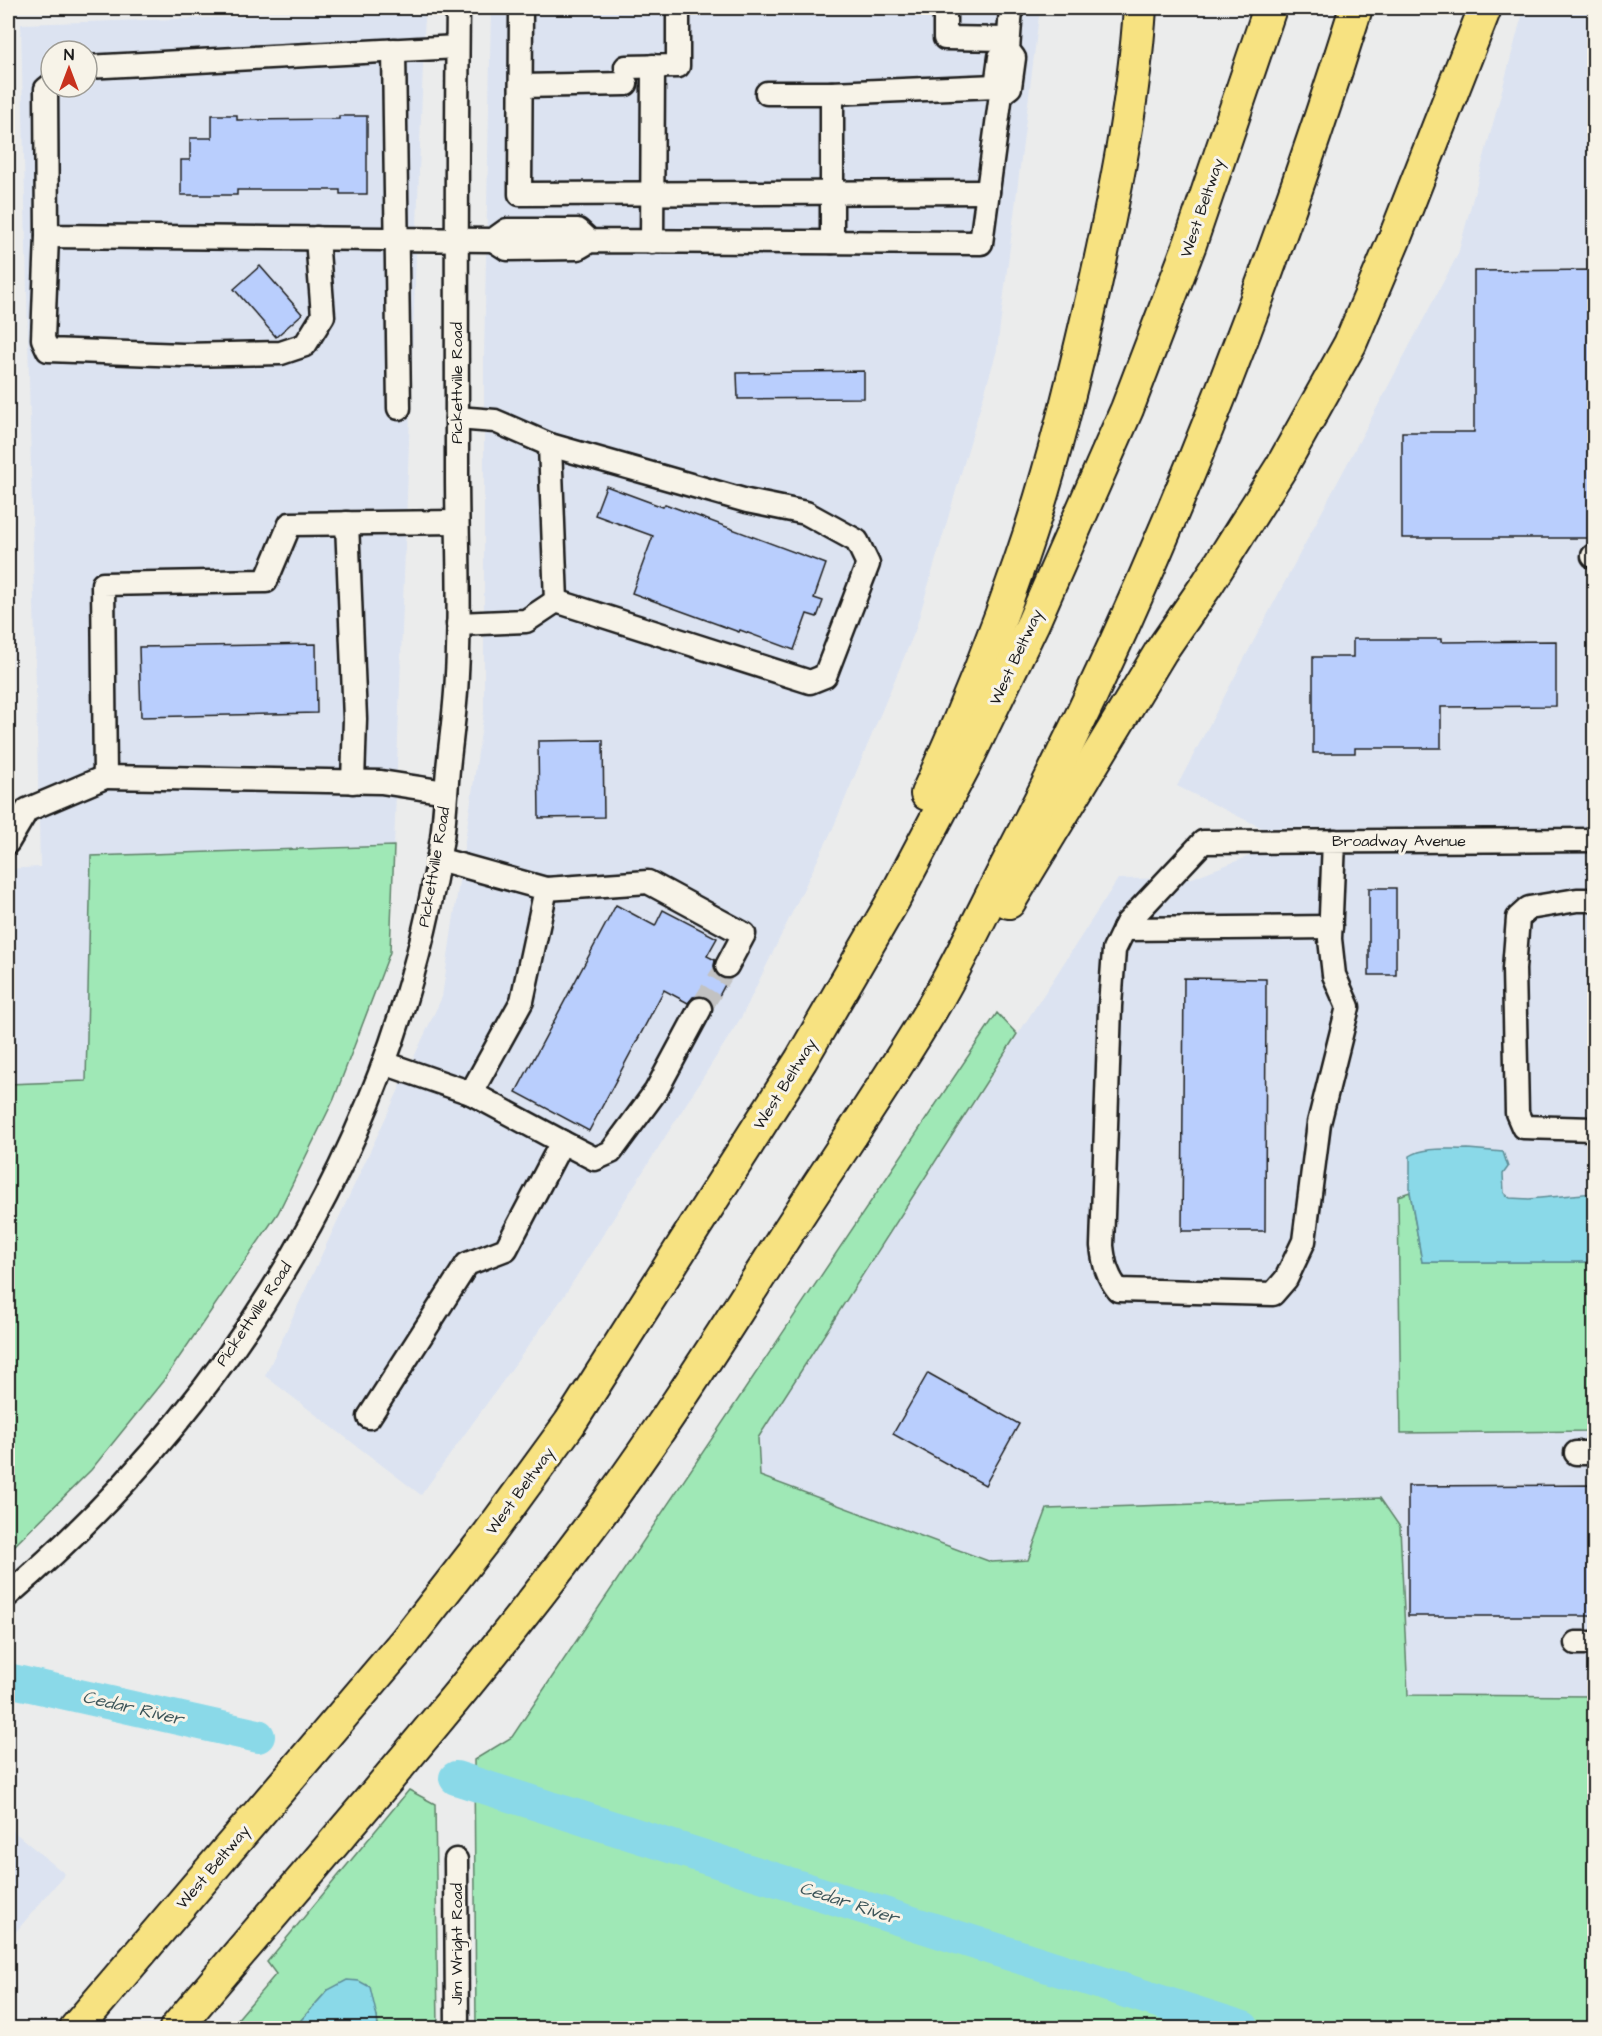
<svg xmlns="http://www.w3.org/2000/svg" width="1602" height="2036" viewBox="0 0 1602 2036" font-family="'Architects Daughter',sans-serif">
  <rect width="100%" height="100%" fill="#ebecec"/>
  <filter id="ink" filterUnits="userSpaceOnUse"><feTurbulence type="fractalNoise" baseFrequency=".0167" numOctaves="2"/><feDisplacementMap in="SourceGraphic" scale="12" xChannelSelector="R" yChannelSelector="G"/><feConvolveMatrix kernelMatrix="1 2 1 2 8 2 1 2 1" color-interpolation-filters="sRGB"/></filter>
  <g filter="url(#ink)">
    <g fill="#dce3f1" fill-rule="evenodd">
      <polygon points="491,8 1040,8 997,350 915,631 833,828 742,1016 564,1296 421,1495 265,1376 442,997 484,712 484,357"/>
      <polygon points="1524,8 1594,8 1594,827 1262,828 1177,786 1458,254"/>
      <path d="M 425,11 L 394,846 L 92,856 L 86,1082 L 8,1084 L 8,869 L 40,867 L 21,24 ZM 51,51 L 87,51 L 87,87 L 51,87 Z"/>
      <polygon points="1594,851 1594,1193 1529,1199 1510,1198 1504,1193 1503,1174 1410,1156 1410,1192 1398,1196 1401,1433 1594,1431 1594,1696 1408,1695 1400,1528 991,1562 759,1476 758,1438 1118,879 1192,878 1260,852"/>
      <polygon points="8,1827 65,1874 8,1941"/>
    </g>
    <g fill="#9fe8b6" stroke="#5e8269" stroke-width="1.5">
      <polygon points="394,846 390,952 334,1099 278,1213 163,1381 91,1470 8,1552 8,1084 86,1081 91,856"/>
      <polygon points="997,1013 1017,1034 758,1438 760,1476 991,1562 1028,1560 1047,1509 1380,1498 1400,1527 1408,1695 1594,1696 1594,2028 476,2028 474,1760 512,1737"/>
      <polygon points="1410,1192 1422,1262 1594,1262 1594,1431 1401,1433 1398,1196"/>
      <polygon points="409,1790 435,1804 438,2028 378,2028 377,2017 328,1990 294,2028 230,2028 276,1974 267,1962"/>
    </g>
    <g fill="#8ad9e8" stroke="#5e8d96" stroke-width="1.5">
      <path d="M 1468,1149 L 1503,1152 L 1508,1167 L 1503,1174 L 1504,1193 L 1510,1198 L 1529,1199 L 1594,1193 L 1594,1262 L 1422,1262 L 1410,1192 L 1410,1156 C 1425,1146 1450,1150 1468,1149 Z"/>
      <polygon points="347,1980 359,1981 370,1987 377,2017 378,2028 294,2028 328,1990"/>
    </g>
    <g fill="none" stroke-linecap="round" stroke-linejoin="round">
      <g stroke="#8ad9e8" stroke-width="34">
        <polyline points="8,1680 258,1736"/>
        <polyline points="456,1778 1243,2028"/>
      </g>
    </g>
    <g fill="#b9cefd" stroke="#1c1c1c" stroke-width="1.5">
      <polygon points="212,115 237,115 237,120 339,119 339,116 367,116 367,194 340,194 340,190 237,190 237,195 181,195 181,160 190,160 190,138 212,138"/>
      <polygon points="260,266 302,314 276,337 234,289"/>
      <polygon points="1594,270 1594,538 1402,538 1402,432 1474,432 1474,271"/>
      <polygon points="864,371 864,398 738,399 737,373"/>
      <polygon points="606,486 663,507 665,504 826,564 814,598 823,601 817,617 807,614 794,650 740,630 739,632 632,593 653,536 595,515"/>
      <polygon points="1353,639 1441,639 1441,642 1556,641 1556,706 1441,707 1441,748 1355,748 1355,753 1313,753 1313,657 1353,657"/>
      <polygon points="316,644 317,713 141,717 139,647"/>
      <polygon points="603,740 604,817 539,818 538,741"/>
      <rect x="1369" y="888" width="27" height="87"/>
      <polygon points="616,905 655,926 663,910 717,938 707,956 715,960 714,967 716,974 721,978 728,979 713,1007 711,1001 706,997 699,996 693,997 688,1003 664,990 589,1131 516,1092"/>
      <polygon points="1184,978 1266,979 1265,1231 1182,1231"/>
      <polygon points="928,1373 1019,1424 985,1485 893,1434"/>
      <polygon points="1594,1485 1594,1616 1408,1616 1408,1486"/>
    </g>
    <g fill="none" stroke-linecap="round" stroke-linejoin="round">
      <polyline stroke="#c2c2c2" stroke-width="22" stroke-dasharray="22 11" stroke-linecap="butt" points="700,1009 727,966"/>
      <g stroke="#1c1c1c" stroke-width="27">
        <g id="minor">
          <polyline points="521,8 520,194 988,192"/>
          <polyline points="945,8 945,38 1008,39"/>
          <polyline points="394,50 399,408"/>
          <polyline points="1008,50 1000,57 996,86 1001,94 1010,87 1014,58 1008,50 1011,8"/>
          <polyline points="87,67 457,47"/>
          <polyline points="626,67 678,66 678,8"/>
          <polyline points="51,85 46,89 47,236 493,240"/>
          <polyline points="521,86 626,84"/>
          <polyline points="767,93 832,93 832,242"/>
          <polyline points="832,93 996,86"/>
          <polyline points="47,236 43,339 48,350 183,355 281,353 305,345 323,316 317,238"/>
          <polyline points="590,241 578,230 507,230 493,240 507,249 578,248 590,241 981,243 1001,94"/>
          <polyline points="652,242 653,66"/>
          <polyline points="457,418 495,421 550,445 747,501 806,513 857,541 868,564 825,676 810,682 556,601 526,621 458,624"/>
          <polyline points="550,445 556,601"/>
          <polyline points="347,523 355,719 353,782"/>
          <polyline points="1593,556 1594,556"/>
          <polyline points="446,792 381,782 105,777 103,584 266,581 290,524 457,522"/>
          <path d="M 1334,841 L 1330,939 L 1334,975 L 1348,1007 L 1319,1123 L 1304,1241 L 1286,1279 L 1273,1294 L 1118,1290 C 1107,1276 1104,1264 1102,1246 L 1110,1006 L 1114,950 L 1127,923 L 1203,842 L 1594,840"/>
          <polyline points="8,842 27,810 105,777"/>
          <polyline points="546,889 648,882 744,934 727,966"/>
          <polyline points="1594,900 1577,900 1529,908 1518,918 1514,969 1517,1113 1523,1127 1594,1129"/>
          <polyline points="1124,929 1331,927"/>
          <polyline points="384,1063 471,1093 522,1001 546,889 438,859"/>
          <polyline points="562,1142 595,1159 611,1152 656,1091 700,1009"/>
          <polyline points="369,1417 467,1264 506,1249 562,1142 471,1093"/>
          <polyline points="1576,1453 1594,1453"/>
          <path d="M 8,1595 C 235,1400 396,1137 442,838 C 445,815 446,792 448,769 C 451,738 456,706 457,674 C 461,608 457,541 457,475 C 457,319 456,163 458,8"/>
          <polyline points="1576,1643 1594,1643"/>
          <polyline points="456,1860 457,2028"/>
        </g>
      </g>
      <g stroke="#1c1c1c" stroke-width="36">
        <g id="highway">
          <path d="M 927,794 C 962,718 993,641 1020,562 C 1051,473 1074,377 1095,285 C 1115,194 1134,101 1140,8"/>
          <polyline points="1009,902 1161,651 1208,583 1282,466 1350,344 1394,240 1485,8"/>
          <polyline points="76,2028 404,1643 489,1534 570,1423 801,1060 893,901 964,766 1033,623 1127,409 1190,244 1270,8"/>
          <path d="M 176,2028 C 313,1865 456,1706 584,1535 C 658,1437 723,1333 789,1230 C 836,1157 886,1085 931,1010 C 961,960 986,905 1013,853 C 1154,583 1265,298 1356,8"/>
        </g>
      </g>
      <use href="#minor" stroke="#f7f3e8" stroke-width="22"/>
      <use href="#highway" stroke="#f7e281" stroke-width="32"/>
    </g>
  </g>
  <g text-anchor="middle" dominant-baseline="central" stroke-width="6" stroke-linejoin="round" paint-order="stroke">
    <g font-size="16" fill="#1c1c1c" stroke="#f7f3e8">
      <text transform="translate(1202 208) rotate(-71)">West Beltway</text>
      <text transform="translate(457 383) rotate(-90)">Pickettville Road</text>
      <text transform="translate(1016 657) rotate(-65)">West Beltway</text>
      <text x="1399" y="841">Broadway Avenue</text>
      <text transform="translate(434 867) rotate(-80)">Pickettville Road</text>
      <text transform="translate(785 1084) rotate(-58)">West Beltway</text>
      <text transform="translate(254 1314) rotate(-56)">Pickettville Road</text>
      <text transform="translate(520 1491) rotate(-54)">West Beltway</text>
      <text transform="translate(213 1867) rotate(-50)">West Beltway</text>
      <text transform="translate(457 1944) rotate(-90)">Jim Wright Road</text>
    </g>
    <g font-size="18" font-style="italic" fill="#3d5559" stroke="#f7f3e8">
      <text transform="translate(133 1708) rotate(13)">Cedar River</text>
      <text transform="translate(849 1903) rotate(18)">Cedar River</text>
    </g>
  </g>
  <rect width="1602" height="2036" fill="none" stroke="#f7f3e8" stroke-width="30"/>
  <rect x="15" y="15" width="1572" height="2006" fill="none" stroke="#1c1c1c" stroke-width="2" filter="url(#ink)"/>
  <g transform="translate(69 69)"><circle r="28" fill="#f7f3e8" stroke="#9f9d96" stroke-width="1.5"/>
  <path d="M0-4.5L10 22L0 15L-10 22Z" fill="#c8321e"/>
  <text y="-9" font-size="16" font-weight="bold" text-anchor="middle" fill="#1c1c1c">N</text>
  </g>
</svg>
